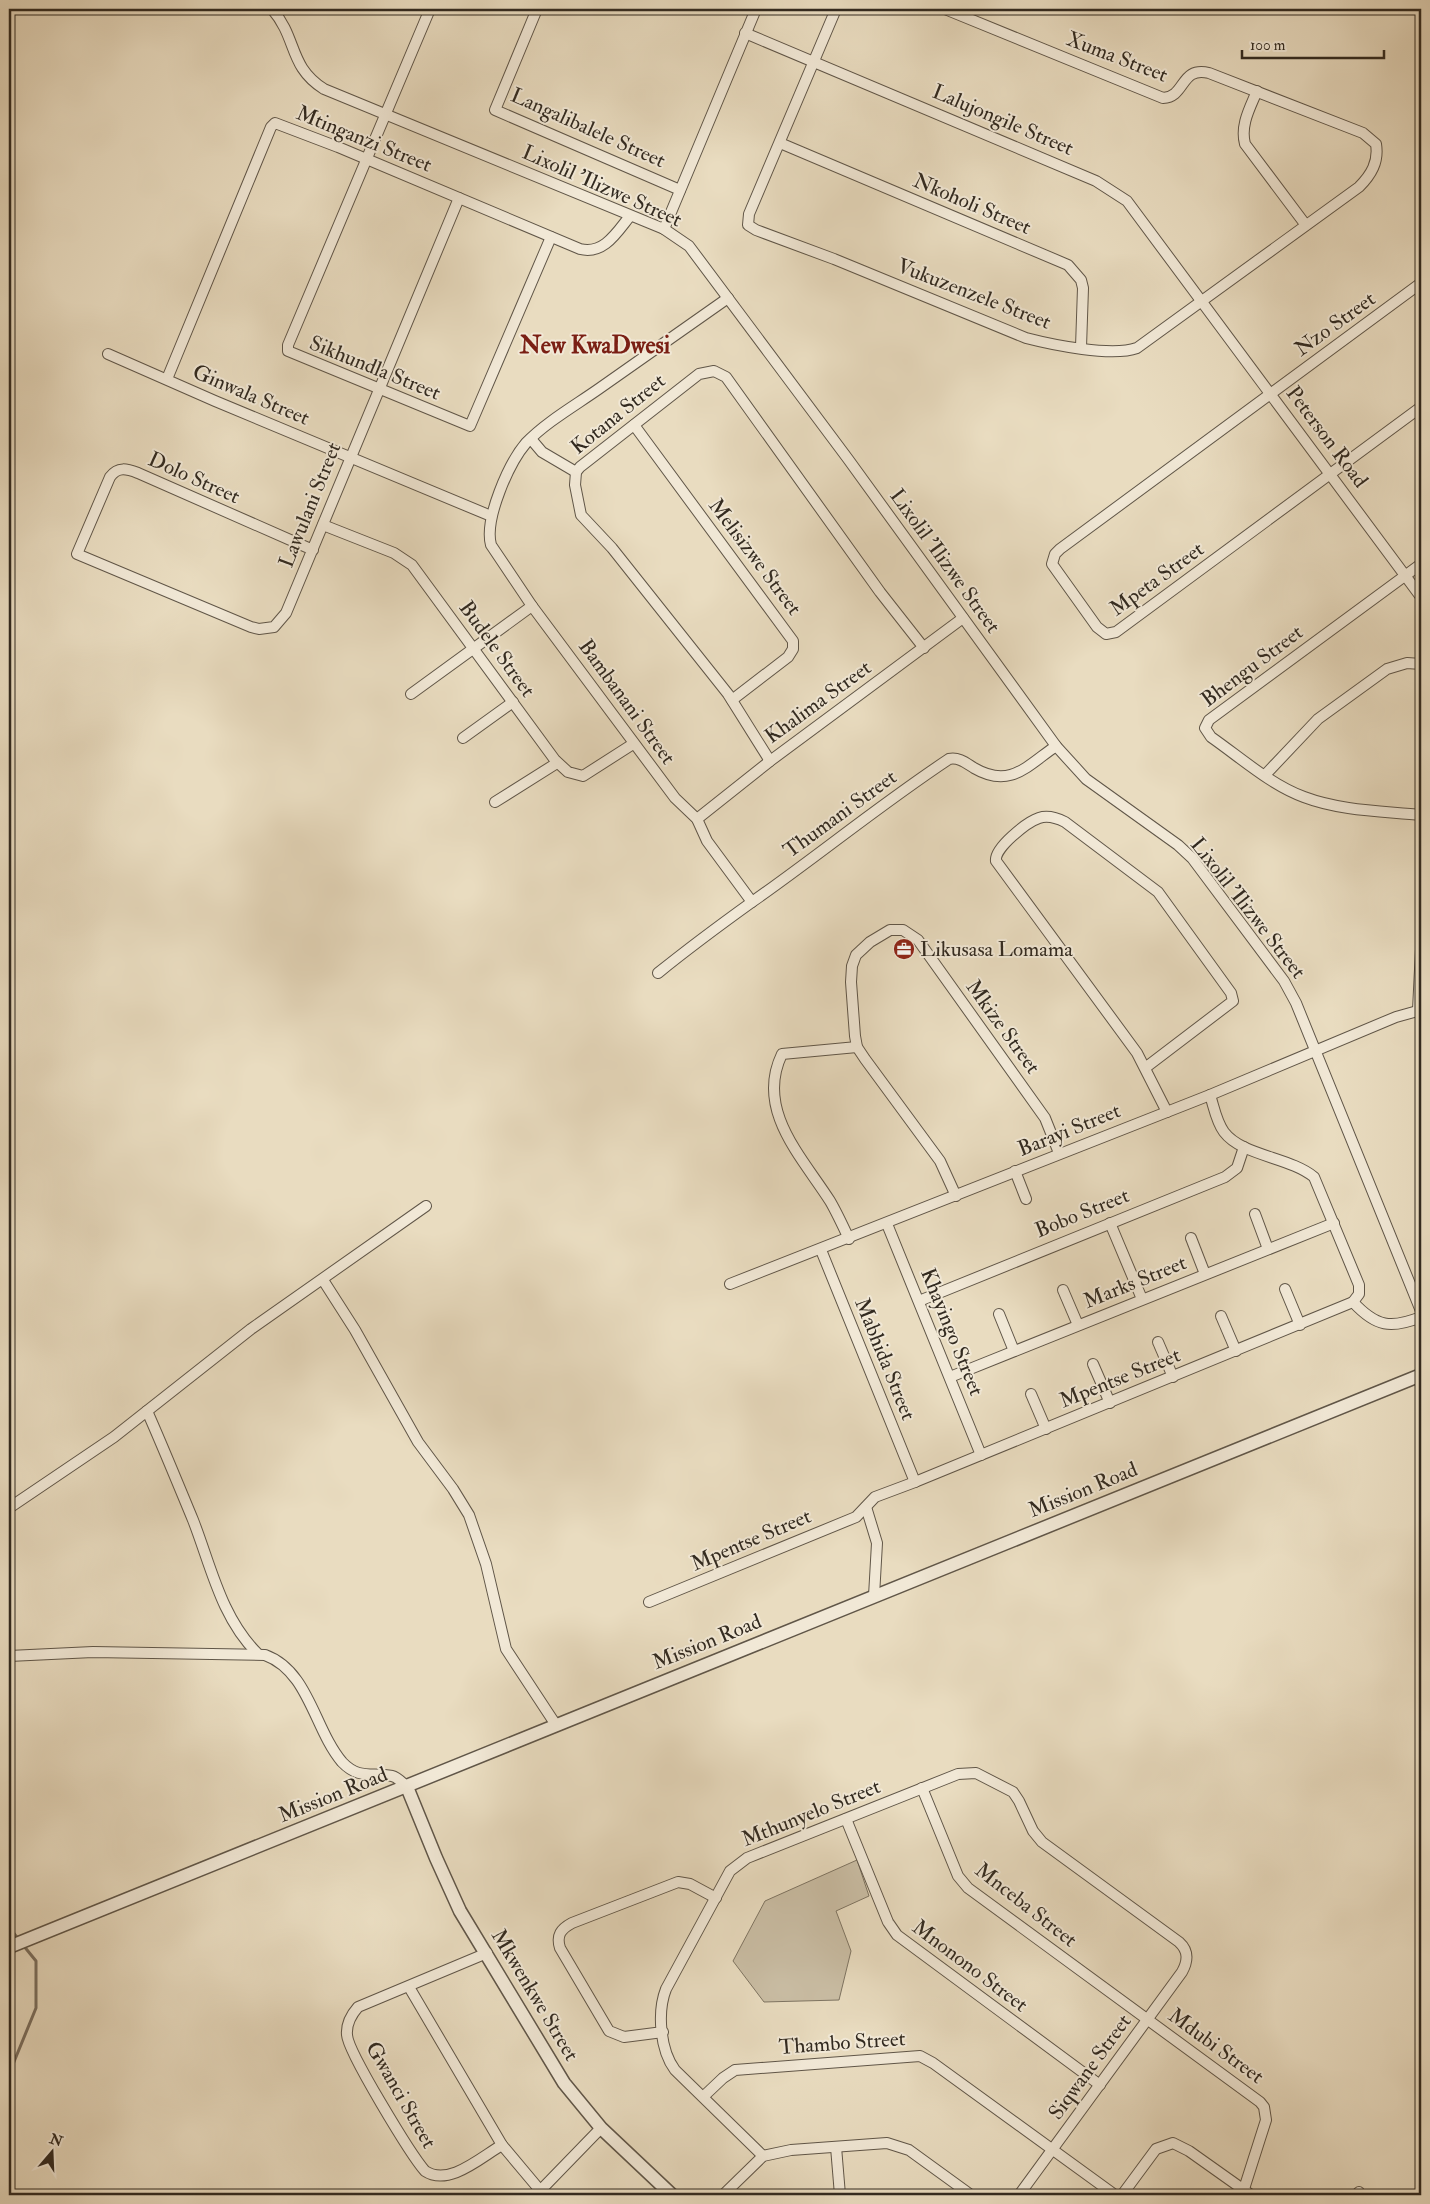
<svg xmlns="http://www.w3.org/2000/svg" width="1430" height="2204" viewBox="0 0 1430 2204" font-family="'IM FELL Double Pica',serif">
  <rect width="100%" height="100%" fill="#e9dcc0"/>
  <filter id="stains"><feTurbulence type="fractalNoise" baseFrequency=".004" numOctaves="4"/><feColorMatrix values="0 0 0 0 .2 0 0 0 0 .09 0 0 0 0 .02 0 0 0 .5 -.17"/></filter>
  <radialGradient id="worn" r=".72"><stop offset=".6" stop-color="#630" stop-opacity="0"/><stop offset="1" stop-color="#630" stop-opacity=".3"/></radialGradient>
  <polygon fill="#cabea5" stroke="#7e7462" points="857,1860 869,1896 836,1911 851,1951 839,2000 764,2002 733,1961 765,1901"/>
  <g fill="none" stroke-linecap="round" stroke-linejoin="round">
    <g stroke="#7b7060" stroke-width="3">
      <polyline points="9,1927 19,1940"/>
      <polyline points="9,2074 36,2008 36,1961 23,1945"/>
    </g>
    <g stroke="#605648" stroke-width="12">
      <g id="minor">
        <path d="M 272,9 C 298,39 288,66 324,89 L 664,229 L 689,246 L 848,459 L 1056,746 L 1086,779 L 1178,845 L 1192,858 L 1284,981 L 1296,1003 L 1421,1311"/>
        <polyline points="430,9 288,345 288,351 470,426 551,237"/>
        <polyline points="537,9 495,110 680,190"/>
        <path d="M 836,9 L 749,214 L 748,225 L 756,230 L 834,259 L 1026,338 C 1053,345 1112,357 1137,348 L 1359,187 C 1371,175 1379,162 1376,144 L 1363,133 L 1209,73 C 1180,66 1186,97 1163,98 L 945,9"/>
        <polyline points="745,33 1096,181 1127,201 1421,597"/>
        <path d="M 1257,91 C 1250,108 1240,125 1245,144 L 1305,224"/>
        <polyline points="780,143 1068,265 1081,280 1083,288 1081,347"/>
        <polyline points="664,229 756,9"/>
        <polyline points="1421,283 1060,549 1055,554 1052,564 1097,627 1106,634 1116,632 1421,407"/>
        <path d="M 728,298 C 685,328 642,358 600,388 C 576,405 546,422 526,443 C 509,463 484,519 491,545 L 532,606 L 675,798 L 697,819 L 707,841 L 752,902"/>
        <polyline points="108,354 215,401 491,516"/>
        <path d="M 167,379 L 271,127 L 275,123 L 338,147 L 580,249 C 604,255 617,232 630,216"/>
        <polyline points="634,425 793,641 793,649 788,657 732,700"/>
        <polyline points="531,439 542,452 576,472"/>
        <polyline points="323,525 394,553 412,565 555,760 568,772 583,776 633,744"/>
        <path d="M 313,550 L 138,473 C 127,469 118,466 110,477 L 77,554 L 251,627 L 259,629 L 274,627 L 286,613 L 459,198"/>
        <path d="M 1421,564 L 1209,720 L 1205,728 L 1211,737 C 1241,758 1271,785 1304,797 C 1341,811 1383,811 1421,815"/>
        <polyline points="411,694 532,606"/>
        <polyline points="463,738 513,702"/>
        <polyline points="770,761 728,694 612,548 581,515 575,485 576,472 580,467 699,374 714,371 726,377 880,592 924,648"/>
        <polyline points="1265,775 1318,719 1387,669 1407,663 1421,664"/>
        <polyline points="495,802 557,763"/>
        <polyline points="697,819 770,761 963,618"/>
        <path d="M 658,973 C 689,948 720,925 752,902 C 819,855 881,804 949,759 C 959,757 966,763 974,768 C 1010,789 1027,766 1056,746"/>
        <polyline points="1418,1010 1421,949"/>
        <path d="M 1145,1068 L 1233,1001 L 1231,993 L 1158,892 L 1065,822 C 1057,818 1048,815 1039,818 C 1027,822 994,848 996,861 L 1137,1053 L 1167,1112"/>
        <polyline points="1015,1171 1026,1199"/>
        <polyline points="956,1196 940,1161 865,1059 857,1047 855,1036 851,982 852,966 856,955 870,942 890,930 903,930 918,940 1045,1118 1059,1153"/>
        <polyline points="1255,1214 1268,1249"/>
        <polyline points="1110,1223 1142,1299"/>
        <polyline points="887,1224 981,1455"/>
        <polyline points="1191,1238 1205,1274"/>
        <path d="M 849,1239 C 843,1226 837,1213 830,1201 C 802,1157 755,1110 782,1054 L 857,1047"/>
        <polyline points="821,1250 915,1482"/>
        <polyline points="323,1280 355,1330 418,1442 453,1489 469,1515 486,1564 506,1649 556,1725"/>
        <polyline points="730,1284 1210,1095 1396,1017 1421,1010"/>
        <polyline points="1285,1289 1300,1325"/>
        <polyline points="1063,1290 1078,1325"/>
        <polyline points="919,1301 1225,1177 1237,1168 1244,1147"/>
        <path d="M 1353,1302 C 1376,1327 1391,1329 1421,1317"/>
        <polyline points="999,1314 1014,1351"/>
        <polyline points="1221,1316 1236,1351"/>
        <polyline points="1158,1342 1173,1377"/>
        <polyline points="1093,1364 1110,1403"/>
        <polyline points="950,1377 1334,1223"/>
        <polyline points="1031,1394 1046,1429"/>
        <path d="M 147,1411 C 163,1447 178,1484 193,1520 C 211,1566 221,1617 257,1653"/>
        <polyline points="866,1507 877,1543 874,1596"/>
        <polyline points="9,1508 114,1437 251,1329 426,1206"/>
        <path d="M 649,1602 L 856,1517 L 875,1497 L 915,1482 L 1353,1302 L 1359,1294 L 1359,1285 L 1314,1177 C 1290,1157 1242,1156 1224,1132 C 1216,1121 1214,1107 1210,1095"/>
        <path d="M 9,1656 L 93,1652 L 265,1655 C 309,1671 314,1729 342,1762 C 359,1780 372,1772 392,1776 C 397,1777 403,1783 407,1787"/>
        <polyline points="922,1788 958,1876 968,1888 1260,2102 1264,2107 1266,2120 1244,2189"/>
        <polyline points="846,1819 888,1922 897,1935 1100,2085"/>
        <path d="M 487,1953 L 358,2007 C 351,2015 346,2024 347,2035 C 348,2052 411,2155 425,2171 C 449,2187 481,2157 502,2145"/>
        <polyline points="409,1987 502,2145 544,2195"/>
        <path d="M 663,2032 L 624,2037 L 609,2031 L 560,1948 C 556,1935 561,1929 572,1923 L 678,1882 L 690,1884 L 716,1898"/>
        <polyline points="704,2096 723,2078 735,2070 920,2056 933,2063 1115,2195"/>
        <polyline points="836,2147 840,2195"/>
        <path d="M 763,2156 L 675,2070 C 660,2050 657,2012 666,1989 L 730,1871 L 747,1858 L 958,1774 L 976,1773 L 1013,1792 L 1019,1801 L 1033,1831 L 1042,1842 L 1179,1942 C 1189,1951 1188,1961 1182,1972 L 1019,2195"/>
        <polyline points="536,2195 601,2128"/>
        <polyline points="723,2195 763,2156 791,2150 887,2143 909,2150 971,2195"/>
        <polyline points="1122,2195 1156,2149 1173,2143 1189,2151 1251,2195"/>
        <polyline points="1356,2195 1359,2192"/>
      </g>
    </g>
    <g stroke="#605648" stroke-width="15">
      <g id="tertiary">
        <polyline points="407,1787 436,1858 460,1911 564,2083 601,2128 672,2195"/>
        <polyline points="9,1947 1421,1375"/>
      </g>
    </g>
    <use href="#minor" stroke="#f1e8d6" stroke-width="10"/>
    <use href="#tertiary" stroke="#f1e8d6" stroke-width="12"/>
  </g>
  <defs>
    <g id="office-disc" transform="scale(1.125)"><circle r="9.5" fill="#8f2418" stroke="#f1e8d6"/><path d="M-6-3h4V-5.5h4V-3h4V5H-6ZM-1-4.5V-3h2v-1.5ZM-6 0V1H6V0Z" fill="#fff"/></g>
  </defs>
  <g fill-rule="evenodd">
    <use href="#office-disc" x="904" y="949"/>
  </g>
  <g text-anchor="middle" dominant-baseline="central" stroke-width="4" stroke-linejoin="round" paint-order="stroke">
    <g font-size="21" fill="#322a20" stroke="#f1e8d6">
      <text transform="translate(1117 57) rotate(21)">Xuma Street</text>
      <text transform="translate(1003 120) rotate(23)">Lalujongile Street</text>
      <text transform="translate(588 128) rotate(24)">Langalibalele Street</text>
      <text transform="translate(364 139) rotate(22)">Mtinganzi Street</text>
      <text transform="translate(602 186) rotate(24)">Lixolil 'Ilizwe Street</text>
      <text transform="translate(972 204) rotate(23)">Nkoholi Street</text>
      <text transform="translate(974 294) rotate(21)">Vukuzenzele Street</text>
      <text transform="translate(1335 324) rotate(-36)">Nzo Street</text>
      <text transform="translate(375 368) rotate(22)">Sikhundla Street</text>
      <text transform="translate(251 395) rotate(23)">Ginwala Street</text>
      <text transform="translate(618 414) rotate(-39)">Kotana Street</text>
      <text transform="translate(1327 437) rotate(53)">Peterson Road</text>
      <text transform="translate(194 478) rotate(24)">Dolo Street</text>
      <text transform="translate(310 505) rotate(-68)">Lawulani Street</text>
      <text transform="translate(755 557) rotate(53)">Melisizwe Street</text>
      <text transform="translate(945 561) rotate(54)">Lixolil 'Ilizwe Street</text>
      <text transform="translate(1157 579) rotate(-36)">Mpeta Street</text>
      <text transform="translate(497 649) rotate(54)">Budele Street</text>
      <text transform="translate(1252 666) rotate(-37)">Bhengu Street</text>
      <text transform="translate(627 702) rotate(54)">Bambanani Street</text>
      <text transform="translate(818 702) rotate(-36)">Khalima Street</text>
      <text transform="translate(840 814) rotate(-36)">Thumani Street</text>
      <text transform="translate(1248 908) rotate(52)">Lixolil 'Ilizwe Street</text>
      <text transform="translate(1003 1027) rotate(54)">Mkize Street</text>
      <text transform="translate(1069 1130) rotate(-22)">Barayi Street</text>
      <text transform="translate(1082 1213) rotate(-22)">Bobo Street</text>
      <text transform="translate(1135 1282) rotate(-22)">Marks Street</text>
      <text transform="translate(952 1332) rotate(68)">Khayingo Street</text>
      <text transform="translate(885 1359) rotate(68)">Mabhida Street</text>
      <text transform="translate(1120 1378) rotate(-22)">Mpentse Street</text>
      <text transform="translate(1083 1490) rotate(-22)">Mission Road</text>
      <text transform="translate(751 1540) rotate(-23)">Mpentse Street</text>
      <text transform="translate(707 1642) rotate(-22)">Mission Road</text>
      <text transform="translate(333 1795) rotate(-22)">Mission Road</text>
      <text transform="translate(811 1813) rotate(-22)">Mthunyelo Street</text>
      <text transform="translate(1026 1905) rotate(38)">Mnceba Street</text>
      <text transform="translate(970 1966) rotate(37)">Mnonono Street</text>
      <text transform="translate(535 1995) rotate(59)">Mkwenkwe Street</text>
      <text transform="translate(842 2043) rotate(-4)">Thambo Street</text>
      <text transform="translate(1216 2046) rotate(36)">Mdubi Street</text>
      <text transform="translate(1090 2067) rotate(-54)">Siqwane Street</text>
      <text transform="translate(401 2095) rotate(60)">Gwanci Street</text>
    </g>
    <g font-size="21" fill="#322a20" stroke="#f1e8d6" text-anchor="start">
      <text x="920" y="949">Likusasa Lomama</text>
    </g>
    <g font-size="24" font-weight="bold" fill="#7a1f14" stroke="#f1e8d6">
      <text x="595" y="345">New KwaDwesi</text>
    </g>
  </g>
  <rect width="1430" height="2204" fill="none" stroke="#e9dcc0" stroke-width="30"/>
  <rect x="10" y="10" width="1410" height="2184" fill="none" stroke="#322a20" stroke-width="2.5"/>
  <rect x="15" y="15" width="1400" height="2174" fill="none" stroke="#322a20"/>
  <g transform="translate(52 2152) rotate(19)" stroke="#f1e8d6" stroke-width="4" paint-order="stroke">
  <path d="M0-4L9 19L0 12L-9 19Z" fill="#322a20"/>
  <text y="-8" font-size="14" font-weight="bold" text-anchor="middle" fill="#322a20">N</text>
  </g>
  <path d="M1242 50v8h142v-8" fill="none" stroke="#322a20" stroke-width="2.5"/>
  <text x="1250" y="50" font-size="15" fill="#322a20" stroke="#f1e8d6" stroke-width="4" paint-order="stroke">100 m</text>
  <rect width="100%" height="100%" filter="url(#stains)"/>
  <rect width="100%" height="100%" fill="url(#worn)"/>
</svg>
